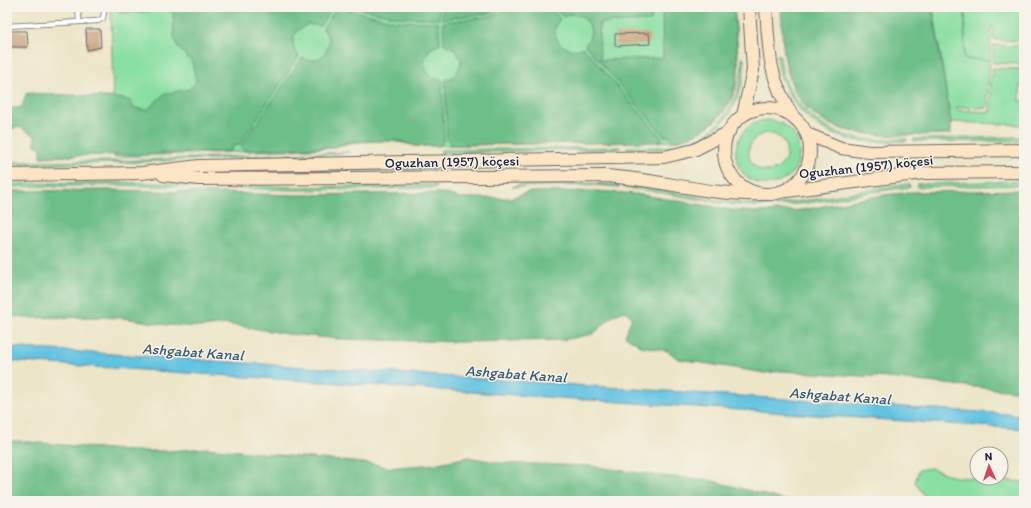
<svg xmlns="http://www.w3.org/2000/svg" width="1031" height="508" viewBox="0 0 1031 508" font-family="Itim,sans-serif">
  <rect width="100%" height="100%" fill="#f7f3e8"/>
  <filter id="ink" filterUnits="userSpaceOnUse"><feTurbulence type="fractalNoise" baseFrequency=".025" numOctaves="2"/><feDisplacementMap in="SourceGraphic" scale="8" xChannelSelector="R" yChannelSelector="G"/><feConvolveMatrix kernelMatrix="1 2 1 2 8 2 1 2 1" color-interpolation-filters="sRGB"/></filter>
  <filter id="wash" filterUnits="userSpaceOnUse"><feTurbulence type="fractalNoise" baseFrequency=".012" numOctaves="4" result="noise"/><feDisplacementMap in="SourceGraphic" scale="16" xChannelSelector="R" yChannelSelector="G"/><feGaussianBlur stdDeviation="0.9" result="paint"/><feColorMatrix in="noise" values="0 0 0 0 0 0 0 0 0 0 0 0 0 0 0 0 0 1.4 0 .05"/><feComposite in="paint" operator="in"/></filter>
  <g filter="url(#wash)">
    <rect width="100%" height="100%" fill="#ece5c8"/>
    <g fill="#89dfa2" stroke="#56806e" fill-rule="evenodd">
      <path d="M 111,7 L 734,7 C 736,29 739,53 738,75 C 735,110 706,136 673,141 L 415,146 C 389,138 358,139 333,148 L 114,157 Z"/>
      <polygon points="933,7 965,7 964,59 990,60 987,108 957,107 957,110 990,112 992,68 1021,69 1020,101 1024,101 1024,125 951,122"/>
      <polygon points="966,7 998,7 998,10 1023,11 1022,41 993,40 994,26 991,26 990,60 964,59"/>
      <polygon points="993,45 1022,46 1021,64 993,63"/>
      <path d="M 777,55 L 780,55 C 782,94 814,129 852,137 C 870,141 889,139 907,139 L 907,141 C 889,142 871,143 853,140 C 813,133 779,96 777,55 Z"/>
      <path d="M 742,58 L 744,58 C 746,99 723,138 680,147 C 663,151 644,149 627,150 L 627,147 C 644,147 663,148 679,145 C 721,136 743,98 742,58 Z"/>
      <path d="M 765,120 C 808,120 811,180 770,184 C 729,187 722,128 765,120 ZM 766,133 C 793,133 793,171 767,171 C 744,171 742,137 766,133 Z"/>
      <polygon points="1024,137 1024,141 914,141 914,139"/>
      <polygon points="620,147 620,149 441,153 441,150"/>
      <polygon points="349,152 335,154 115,163 7,165 7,162 115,161"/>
      <polygon points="435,167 435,170 234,172 234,171"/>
      <polygon points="1024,181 1024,185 917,187 917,184"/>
      <polygon points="112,182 296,187 436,185 436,188 296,190 112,185 7,187 7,184"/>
      <polygon points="581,183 619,185 619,187 596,185 512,187 521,184"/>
      <path d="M 909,184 L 910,187 C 859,192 810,207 758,206 C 713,206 670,191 625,188 L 626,185 C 670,189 714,203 758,204 C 810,204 859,189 909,184 Z"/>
      <polygon points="931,468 955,477 1024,482 1024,501 928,501 915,482 919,470"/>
    </g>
    <g fill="#6ebe88" stroke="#487062">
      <polygon points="115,7 163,7 157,11 120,13"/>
      <path d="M 171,7 L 333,7 L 320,26 L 308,24 L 297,31 C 291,40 292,49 299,56 L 239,145 L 233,146 L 231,151 L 41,157 L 41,148 L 35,145 L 35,136 L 20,127 L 7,129 L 7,109 L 22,107 L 26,94 L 29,93 L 107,97 L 129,100 L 134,108 L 147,110 L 164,94 L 189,89 L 196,82 L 192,62 L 178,48 L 174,36 L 173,11 L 168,11 Z"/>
      <path d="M 337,7 L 396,21 L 439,22 L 440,44 L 429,50 L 424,61 C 425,72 431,79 442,80 L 444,140 L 440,146 L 415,146 L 399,141 L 349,142 L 333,147 L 243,150 L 241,146 L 302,58 C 317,65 330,54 329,39 L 323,28 Z"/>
      <polygon points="352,7 439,7 439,19 397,17"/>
      <polygon points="442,7 512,7 485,14 442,19"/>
      <path d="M 522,7 L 550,7 L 560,19 C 546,35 564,57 583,47 L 662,138 L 661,142 L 452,145 L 447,140 L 445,80 C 455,78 461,71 461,60 L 455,49 L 444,44 L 443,22 L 486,17 Z"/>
      <path d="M 554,7 L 652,7 L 651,21 L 599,23 L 600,60 L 663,58 L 662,7 L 734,7 C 735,29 739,53 737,75 C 734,110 706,135 673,141 L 671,137 L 664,136 L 585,45 C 600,28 582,7 563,17 Z"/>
      <path d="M 781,7 L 932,7 L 951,123 L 951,134 C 887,135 804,149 786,65 C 782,46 782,26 781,7 Z"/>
      <polygon points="113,190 296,195 443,193 460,198 511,198 528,192 597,191 637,194 733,210 757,212 802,210 883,195 914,192 1024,190 1024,392 878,377 782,371 765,373 678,359 668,351 641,346 625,336 632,317 625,311 614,315 593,334 563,340 461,342 340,339 288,334 227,324 202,327 167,325 124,318 90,317 24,318 7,315 7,191"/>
      <polygon points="7,440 132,451 171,451 207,448 374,464 391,468 399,467 434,464 468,457 500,463 591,466 660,476 705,479 788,501 7,501"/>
    </g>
    <polygon fill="#62c3e1" stroke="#42728e" points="7,347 1024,415 1024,429 7,361"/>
    <g id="blocks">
      <g fill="#c9a17c">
        <polygon points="86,29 100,29 101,47 87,50"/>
        <polygon points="7,31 27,31 28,47 7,47"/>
        <polygon points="649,33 650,44 615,46 615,34"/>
      </g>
    </g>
  </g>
  <g filter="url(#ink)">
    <use href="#blocks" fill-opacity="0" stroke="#69666c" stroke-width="1"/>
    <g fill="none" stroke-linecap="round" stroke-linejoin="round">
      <g stroke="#69666c" stroke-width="6">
        <g id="lane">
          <polyline points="78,7 79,22"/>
          <polyline points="7,26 98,21 103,18 105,7"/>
        </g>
      </g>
      <g stroke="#69666c" stroke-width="14">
        <g id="secondary">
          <path d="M 766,7 C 769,50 768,78 793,116"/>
          <circle cx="767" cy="151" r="43"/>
          <polyline points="743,115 753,70 749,7"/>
          <polyline points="807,134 841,148 869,152 1024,150"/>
          <polyline points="7,175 142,173 199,166 664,157 694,150 729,132"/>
          <path d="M 163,175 L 199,179 L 603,176 C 657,178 708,196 762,194"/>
          <polyline points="787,191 923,173 1024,172"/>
        </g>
      </g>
      <use href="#lane" stroke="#fff" stroke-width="4.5"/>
      <use href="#secondary" stroke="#fce5c4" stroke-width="12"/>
    </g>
  </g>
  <g text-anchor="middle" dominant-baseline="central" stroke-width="3" stroke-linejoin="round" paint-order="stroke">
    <g font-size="14" fill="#22223b" stroke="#f7f3e8">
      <text transform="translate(452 162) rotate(-1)">Oguzhan (1957) köçesi</text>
      <text transform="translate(866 167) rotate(-6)">Oguzhan (1957) köçesi</text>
    </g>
    <g font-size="15" font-style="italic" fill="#385a75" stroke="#f7f3e8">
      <text transform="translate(193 352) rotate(4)">Ashgabat Kanal</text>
      <text transform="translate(516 374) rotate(4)">Ashgabat Kanal</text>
      <text transform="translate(840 396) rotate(4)">Ashgabat Kanal</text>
    </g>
  </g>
  <rect width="1031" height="508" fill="none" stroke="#f7f3e8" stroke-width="24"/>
  <g transform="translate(989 466) rotate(357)"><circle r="19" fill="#f7f3e8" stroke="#a29fa3"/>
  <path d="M0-3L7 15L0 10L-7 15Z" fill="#d1495b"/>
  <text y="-6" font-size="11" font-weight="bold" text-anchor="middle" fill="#22223b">N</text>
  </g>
</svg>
